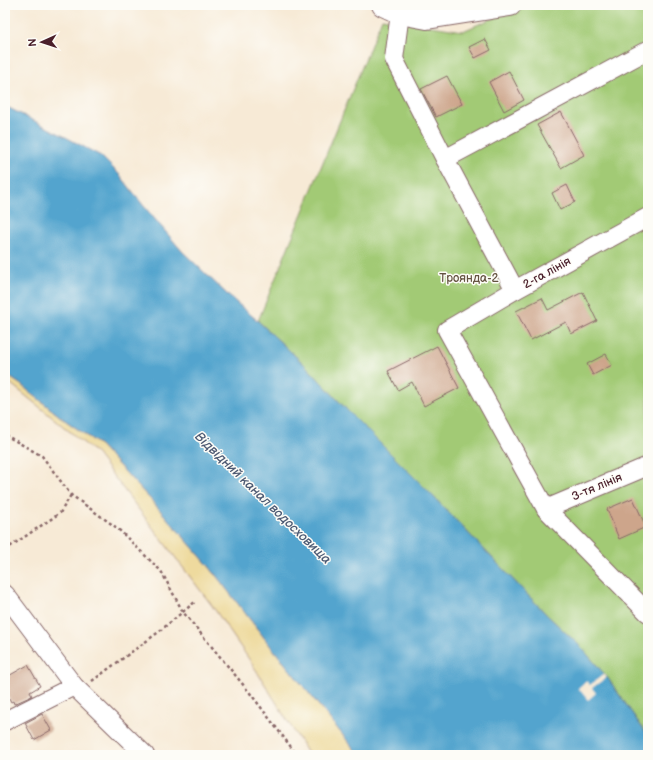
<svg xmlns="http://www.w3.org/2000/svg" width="653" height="760" viewBox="0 0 653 760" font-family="'Balsamiq Sans',sans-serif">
  <rect width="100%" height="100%" fill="#fdfcf7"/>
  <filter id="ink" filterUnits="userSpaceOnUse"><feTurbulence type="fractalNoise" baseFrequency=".025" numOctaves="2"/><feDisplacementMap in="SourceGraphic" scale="8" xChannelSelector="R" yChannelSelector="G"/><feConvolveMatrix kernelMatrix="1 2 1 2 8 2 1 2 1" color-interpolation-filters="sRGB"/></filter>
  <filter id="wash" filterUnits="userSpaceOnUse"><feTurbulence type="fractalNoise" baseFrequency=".012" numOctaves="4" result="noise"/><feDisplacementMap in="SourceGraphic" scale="16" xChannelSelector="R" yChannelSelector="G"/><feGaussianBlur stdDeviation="0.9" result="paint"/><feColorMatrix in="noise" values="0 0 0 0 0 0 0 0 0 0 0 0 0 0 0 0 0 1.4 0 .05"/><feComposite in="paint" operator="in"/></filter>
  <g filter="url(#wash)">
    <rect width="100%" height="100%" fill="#f7ead6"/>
    <polygon fill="#a2ca75" stroke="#767450" points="517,5 648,5 648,736 607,677 580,646 548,616 425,488 348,411 307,367 258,321 382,18 463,31 500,15"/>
    <polygon fill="#eeda9e" stroke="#9c7c64" points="5,374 20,384 62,418 100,445 152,501 208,565 269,644 359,755 309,755 251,662 213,607 96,453 5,379"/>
    <polygon fill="#53a4ce" stroke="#4e627c" points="5,106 60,134 101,156 120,175 143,205 182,251 229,296 258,321 307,367 348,411 425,488 548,616 580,646 607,677 648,736 648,755 359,755 269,644 208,565 152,501 100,445 62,418 20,384 5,374"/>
    <polygon fill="#f7ead6" points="604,674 607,677 592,688 596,693 588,700 578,688 586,681 590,685"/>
    <g id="blocks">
      <g fill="#cda58b">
        <polygon points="485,39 491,50 475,58 469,47"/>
        <polygon points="509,71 524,100 504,111 489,82"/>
        <polygon points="447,76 462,104 436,117 421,89"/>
        <polygon points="561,112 584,155 561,168 537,125"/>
        <polygon points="567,185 575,202 560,210 552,193"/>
        <polygon points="583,292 597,321 571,334 566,322 531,340 516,311 542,298 548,310"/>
        <polygon points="437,346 459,388 424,406 412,382 398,390 388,371"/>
        <polygon points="606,354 612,365 593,375 587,364"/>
        <polygon points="633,498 646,527 619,539 607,509"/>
        <polygon points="28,665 40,686 30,692 32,696 14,704 13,701 11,702 5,690 5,678"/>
        <polygon points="42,714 51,730 34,740 25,723"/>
      </g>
    </g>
  </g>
  <g filter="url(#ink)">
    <use href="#blocks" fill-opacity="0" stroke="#876667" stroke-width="1"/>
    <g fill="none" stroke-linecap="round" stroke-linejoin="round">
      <g stroke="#876667" stroke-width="20">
        <g id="street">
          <polyline points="400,13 394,59 445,159 515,290"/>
          <polyline points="445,159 648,50"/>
          <polyline points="648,217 515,290 447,330 546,509 648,613"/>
          <polyline points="546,509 648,466"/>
          <polyline points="5,594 74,686 145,755"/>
          <polyline points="5,721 74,686"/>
        </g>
      </g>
      <g stroke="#876667" stroke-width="24">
        <polyline id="secondary" points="383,5 400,13 427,18 510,5"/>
      </g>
      <g stroke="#876667" stroke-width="2.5" stroke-dasharray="3 3" stroke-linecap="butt">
        <polyline points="5,435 42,456 71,495 117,528 161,571 183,612 250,693 297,755"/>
        <polyline points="5,550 60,513 71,495"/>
        <polyline points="92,681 156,634 196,601"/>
      </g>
      <use href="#street" stroke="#fff" stroke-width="18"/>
      <use href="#secondary" stroke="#fff" stroke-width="22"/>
    </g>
  </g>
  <g text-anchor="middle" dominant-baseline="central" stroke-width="3" stroke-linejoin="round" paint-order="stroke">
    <g font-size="12" fill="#4a1f2b" stroke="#fdfcf7">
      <text transform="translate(547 273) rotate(-29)">2-га лінія</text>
      <text transform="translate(597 487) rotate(-23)">3-тя лінія</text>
    </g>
    <g font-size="12" fill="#645241" stroke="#fdfcf7">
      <text x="469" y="278">Троянда-2</text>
    </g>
    <g font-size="13" font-style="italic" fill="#4e5b74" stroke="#fdfcf7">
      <text transform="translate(263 498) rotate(44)">Відвідний канал водосховища</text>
    </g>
  </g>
  <rect width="653" height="760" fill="none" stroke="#fdfcf7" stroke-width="20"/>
  <g transform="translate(42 42) rotate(267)" stroke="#fdfcf7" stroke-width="3" paint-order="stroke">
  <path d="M0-3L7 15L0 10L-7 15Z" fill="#4a1f2b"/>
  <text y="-6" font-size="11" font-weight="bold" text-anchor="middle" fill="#4a1f2b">N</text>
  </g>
</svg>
